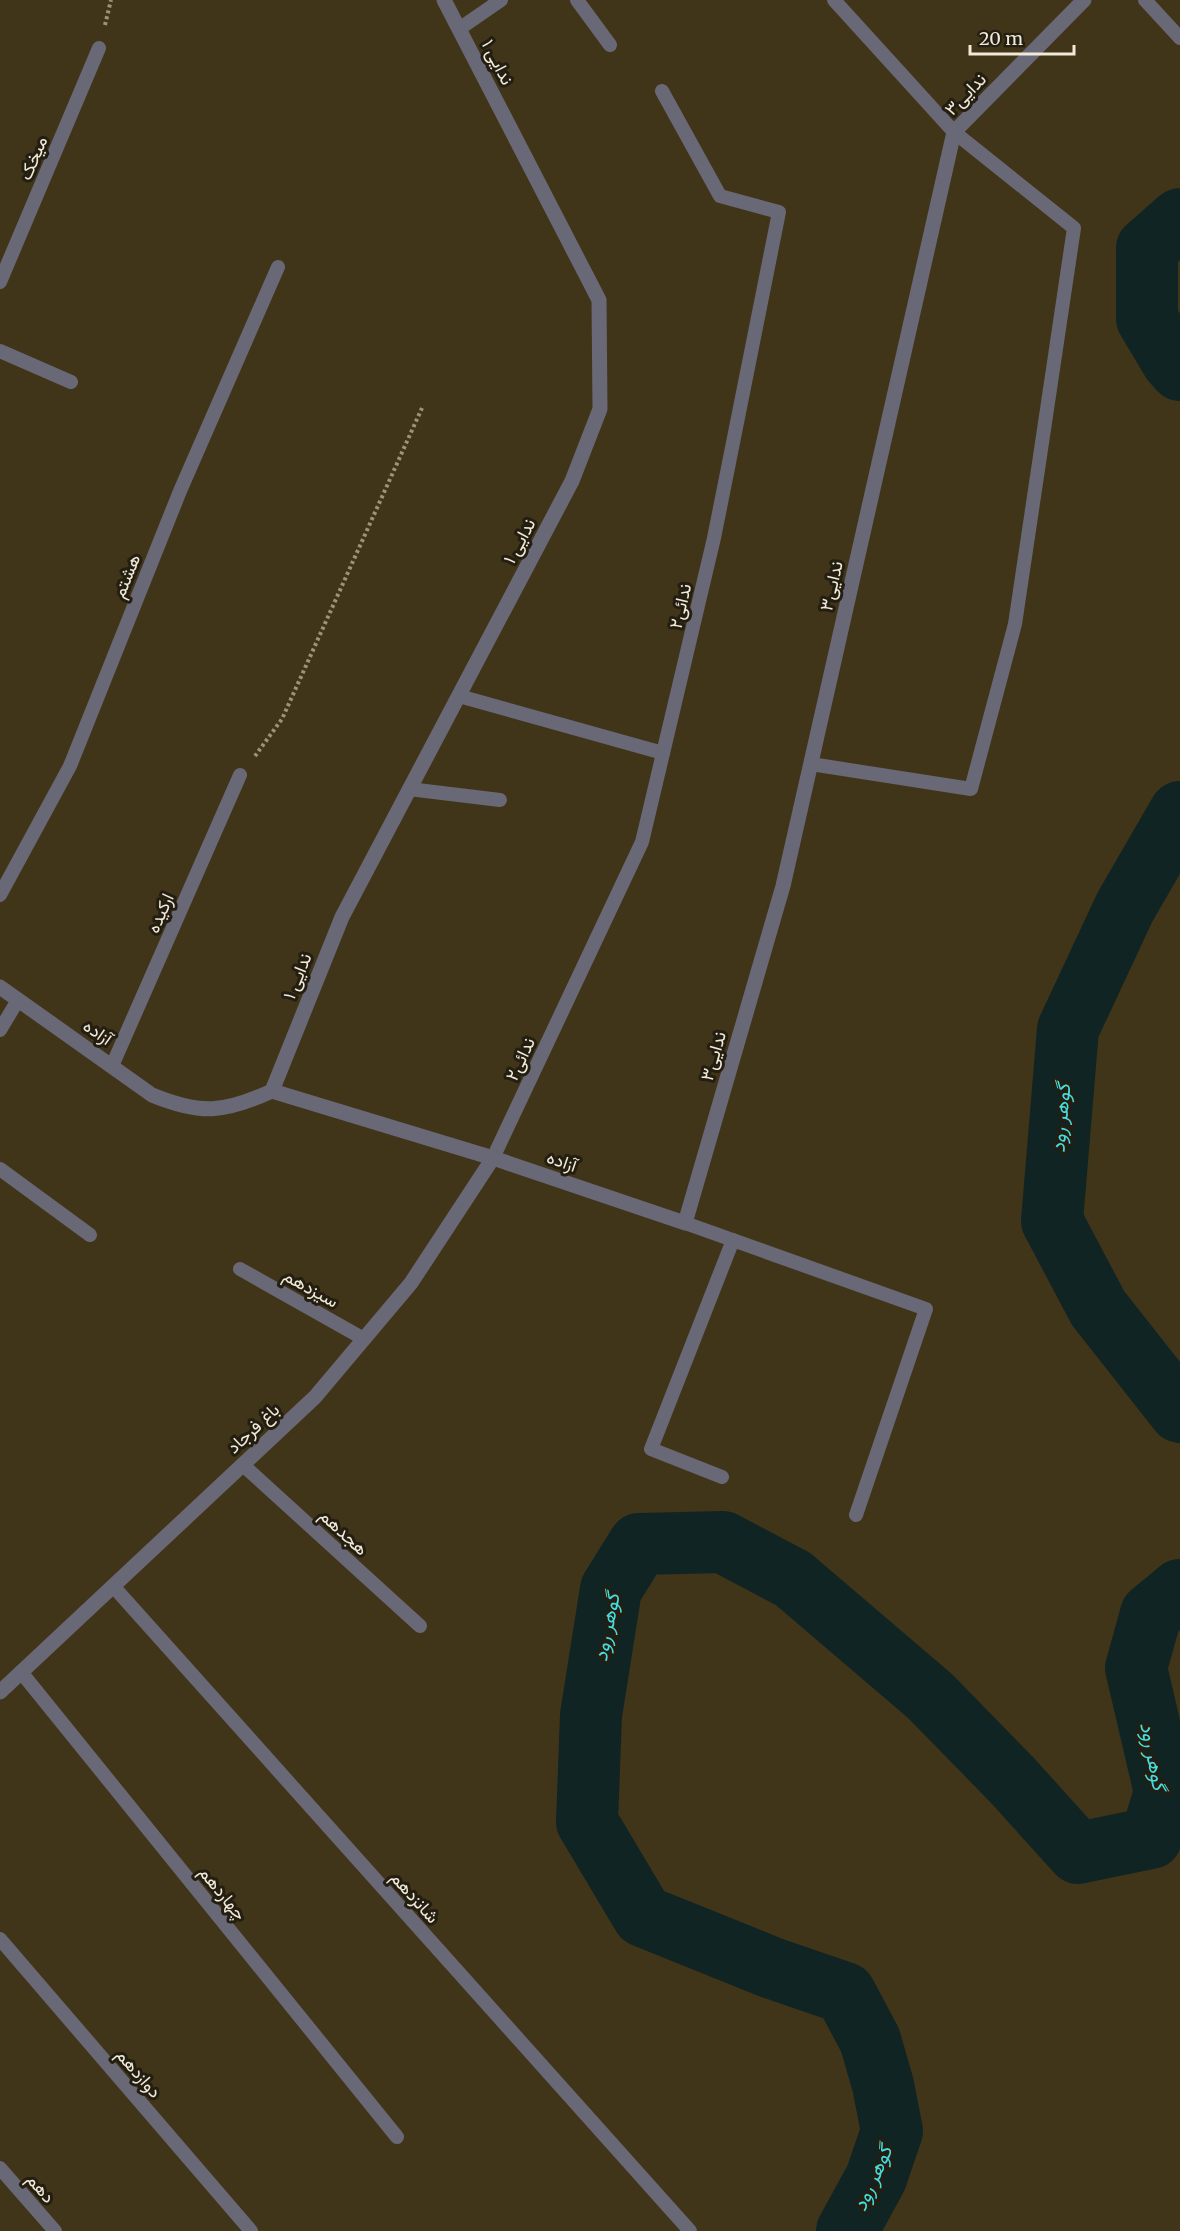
<svg xmlns="http://www.w3.org/2000/svg" width="1180" height="2231" viewBox="0 0 1180 2231" font-family="Merriweather,Vazirmatn,serif">
  <rect width="100%" height="100%" fill="#413519"/>
  <g fill="none" stroke-linecap="round" stroke-linejoin="round">
    <g stroke="#112424" stroke-width="62">
      <polyline points="1180,219 1147,248 1147,319 1172,361 1180,370"/>
      <polyline points="1180,812 1125,907 1068,1029 1052,1221 1098,1308 1180,1412"/>
      <polyline points="847,2231 876,2178 892,2131 883,2085 870,2040 845,1993 772,1968 643,1916 587,1822 591,1715 611,1589 639,1544 723,1542 793,1579 930,1696 1012,1780 1078,1853 1151,1838 1165,1792 1136,1668 1151,1614 1180,1590"/>
    </g>
    <g stroke="#9c937c" stroke-width="4" stroke-dasharray="3 3" stroke-linecap="butt">
      <polyline points="105,25 111,0"/>
      <polyline points="255,756 282,719 422,408"/>
    </g>
    <g stroke="#696876" stroke-width="14">
      <polyline points="577,0 610,45"/>
      <polyline points="1145,0 1180,38"/>
      <polyline points="459,29 501,0"/>
      <polyline points="0,282 99,48"/>
      <polyline points="0,351 71,382"/>
      <polyline points="459,696 663,753"/>
      <polyline points="811,764 971,789 1015,624 1074,228 954,132 834,0"/>
      <polyline points="409,789 500,800"/>
      <polyline points="0,895 70,766 180,491 278,267"/>
      <polyline points="0,1030 18,1000"/>
      <polyline points="112,1066 240,775"/>
      <polyline points="493,1158 642,842 714,538 779,212 720,196 662,91"/>
      <polyline points="0,1169 90,1235"/>
      <polyline points="685,1223 926,1309 856,1515"/>
      <polyline points="240,1269 364,1339"/>
      <polyline points="243,1465 420,1626"/>
      <polyline points="722,1477 651,1449 733,1240"/>
      <polyline points="113,1586 690,2231"/>
      <polyline points="21,1672 397,2137"/>
      <polyline points="0,1939 251,2231"/>
      <polyline points="0,2168 55,2231"/>
    </g>
    <g stroke="#696876" stroke-width="15">
      <path d="M 0,987 L 152,1095 C 201,1115 224,1113 272,1091 L 493,1158 L 685,1223 L 783,886 L 954,132 L 1084,0"/>
      <polyline points="272,1091 342,917 572,481 600,409 599,300 444,0"/>
      <polyline points="0,1692 315,1397 411,1283 493,1158"/>
    </g>
  </g>
  <g text-anchor="middle" dominant-baseline="central" stroke-width="6" stroke-linejoin="round" paint-order="stroke">
    <g font-size="18" fill="#f1ead9" stroke="#231e11">
      <text transform="translate(498 62) rotate(63)">ندایی ۱</text>
      <text transform="translate(965 94) rotate(-46)">ندایی۳</text>
      <text transform="translate(33 158) rotate(-67)">میخک</text>
      <text transform="translate(519 541) rotate(-62)">ندایی ۱</text>
      <text transform="translate(126 576) rotate(-68)">هشتم</text>
      <text transform="translate(831 586) rotate(-77)">ندایی۳</text>
      <text transform="translate(680 606) rotate(-77)">ندائی۲</text>
      <text transform="translate(160 913) rotate(-66)">ارکیده</text>
      <text transform="translate(297 976) rotate(-68)">ندایی ۱</text>
      <text transform="translate(98 1032) rotate(35)">آزاده</text>
      <text transform="translate(713 1056) rotate(-74)">ندایی۳</text>
      <text transform="translate(520 1059) rotate(-65)">ندائی۲</text>
      <text transform="translate(562 1161) rotate(19)">آزاده</text>
      <text transform="translate(311 1288) rotate(29)">سیزدهم</text>
      <text transform="translate(253 1428) rotate(-43)">باغ فرجاد</text>
      <text transform="translate(344 1532) rotate(43)">هجدهم</text>
      <text transform="translate(223 1893) rotate(51)">چهاردهم</text>
      <text transform="translate(415 1897) rotate(48)">شانزدهم</text>
      <text transform="translate(139 2073) rotate(49)">دوازدهم</text>
      <text transform="translate(41 2188) rotate(49)">دهم</text>
    </g>
    <g font-size="20" font-style="italic" fill="#44dee0" stroke="#231e11">
      <text transform="translate(1060 1118) rotate(-85)">گوهر رود</text>
      <text transform="translate(606 1627) rotate(-79)">گوهر رود</text>
      <text transform="translate(1154 1756) rotate(79)">گوهر رود</text>
      <text transform="translate(872 2178) rotate(-66)">گوهر رود</text>
    </g>
  </g>
  <path d="M970 45v9h104v-9" fill="none" stroke="#f1ead9" stroke-width="3"/>
  <text x="979" y="45" font-size="18" fill="#f1ead9" stroke="#231e11" stroke-width="4.5" paint-order="stroke">20 m</text>
</svg>
